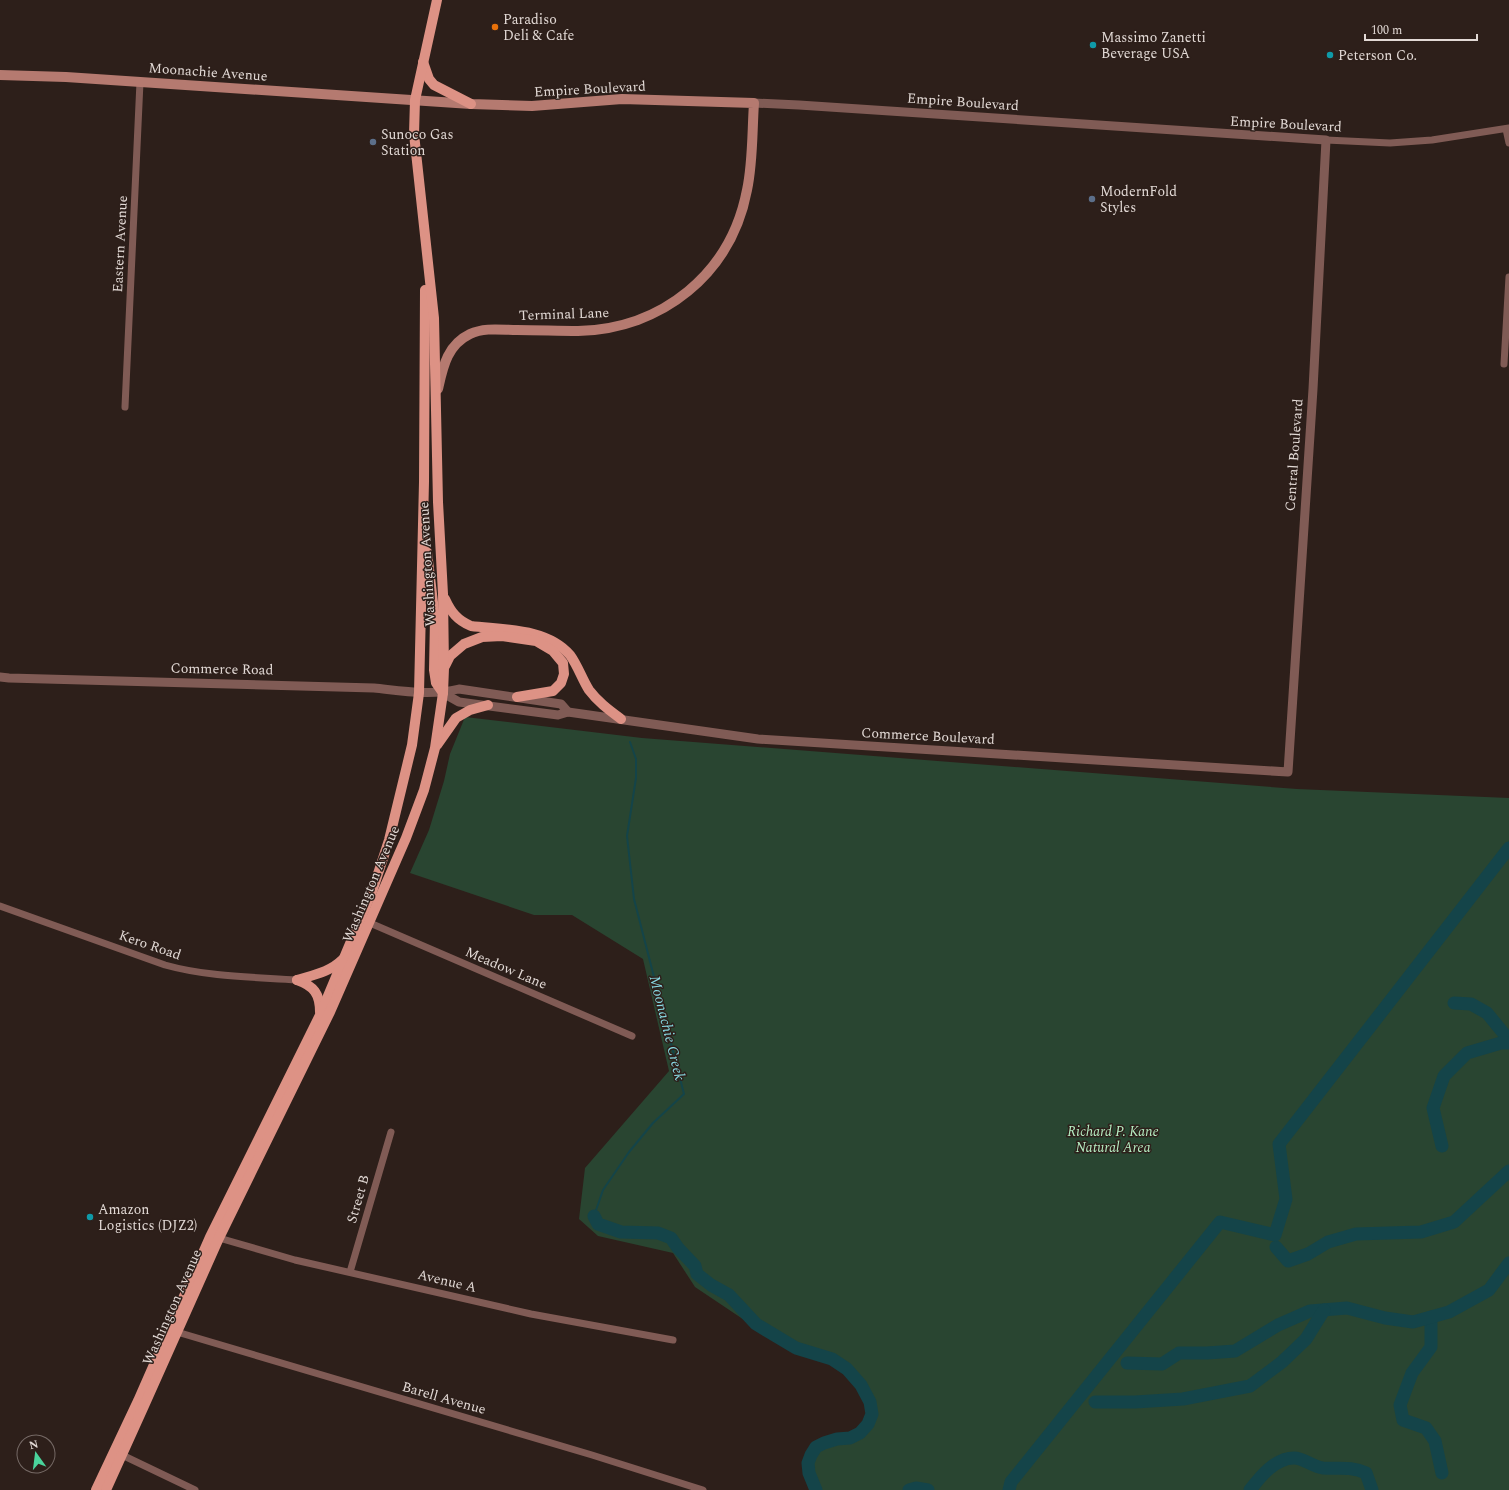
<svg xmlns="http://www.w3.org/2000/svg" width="1509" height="1490" viewBox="0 0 1509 1490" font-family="Spectral,serif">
  <rect width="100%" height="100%" fill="#2d1f1a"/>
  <polygon fill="#294531" points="465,717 642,738 1297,789 1509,798 1509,1490 929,1490 916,1488 909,1490 816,1490 809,1473 808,1463 811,1455 816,1447 824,1443 837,1439 850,1437 860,1433 868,1424 872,1414 870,1402 861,1385 847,1369 832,1359 796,1348 783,1341 768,1336 695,1287 673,1253 598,1236 579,1219 585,1168 669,1071 643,959 572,915 534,915 410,873 429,830 444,781 450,754"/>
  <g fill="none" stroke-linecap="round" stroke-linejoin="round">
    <polyline stroke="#144449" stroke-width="2" points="594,1216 603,1190 629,1152 653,1123 684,1094 634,899 627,836 636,778 636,759 630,742"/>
    <g stroke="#144449" stroke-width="13">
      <polyline points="1454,1003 1471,1004 1487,1013 1509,1040"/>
      <polyline points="1442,1146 1433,1108 1444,1076 1467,1053 1501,1043 1509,1043"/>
      <polyline points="594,1216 598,1224 621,1232 658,1233 671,1238 678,1248 695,1266 697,1274 711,1285 729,1295 756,1324 796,1348 832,1359 847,1369 861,1385 870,1402 872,1414 868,1424 860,1433 850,1438 837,1439 824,1443 816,1447 811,1455 808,1463 809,1473 816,1490"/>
      <polyline points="1276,1247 1288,1261 1308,1254 1328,1242 1356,1234 1421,1232 1454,1222 1509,1171"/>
      <polyline points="1431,1317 1431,1347 1412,1373 1400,1405 1403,1420 1426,1428 1435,1441 1442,1473"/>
      <polyline points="1127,1363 1162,1364 1179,1353 1207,1353 1235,1351 1278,1325 1310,1311 1347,1308 1385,1318 1413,1322 1449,1312 1489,1290 1509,1263"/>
      <polyline points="1095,1402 1135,1402 1183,1399 1250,1386 1282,1362 1306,1339 1324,1310"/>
      <polyline points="909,1490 916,1488 928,1490"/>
      <polyline points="1009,1490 1011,1482 1220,1222 1275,1235 1286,1199 1279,1144 1509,848"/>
      <path d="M 1250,1490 C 1260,1477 1275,1458 1294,1458 C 1304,1458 1313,1467 1323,1468 C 1340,1469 1351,1466 1366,1473 L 1372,1490"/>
    </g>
    <g stroke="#805b55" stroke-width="7">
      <polyline points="1506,129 1509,143"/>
      <polyline points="1326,140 1390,143 1432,140 1509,128"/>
      <polyline points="1504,364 1509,277"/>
      <polyline points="125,407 140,82"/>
      <path d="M 0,906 L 165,965 C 208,977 253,977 297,980"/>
      <polyline points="370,923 632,1036"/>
      <polyline points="219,1238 295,1260 531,1314 673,1340"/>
      <polyline points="350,1272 391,1132"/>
      <polyline points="177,1332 592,1455 703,1490"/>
      <polyline points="122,1455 195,1490"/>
    </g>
    <g stroke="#805b55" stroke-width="9">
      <path d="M 0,677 L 9,678 L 374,688 C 403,691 430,696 459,689 L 561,704 L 568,712"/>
      <polyline points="443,693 459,702 558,715 568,712 758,739 1288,772 1313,389 1326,140 799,105 754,103"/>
    </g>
    <path stroke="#b57a70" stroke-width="10" d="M 0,75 L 66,77 L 471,104 L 532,106 L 622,99 L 754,103 C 752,132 753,162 747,190 C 731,274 662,329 578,331 C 558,331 538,330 517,330 C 502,330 485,327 470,334 C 447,345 443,367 438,389"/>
    <g stroke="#dd9285" stroke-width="10">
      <polyline points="423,62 429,79 434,85 471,104"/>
      <polyline points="427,552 435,619 434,670 436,683 443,693"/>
      <path d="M 445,599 C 451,612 457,620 471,626 C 504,630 547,628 570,655 C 578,666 582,679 589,690 C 598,702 609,710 621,719"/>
      <polyline points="445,666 450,656 464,644 482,637 502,636 536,641 553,651 563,663 564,674 561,683 553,691 517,697"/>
      <polyline points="437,745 456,718 470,710 488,705"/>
      <path d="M 297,980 C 313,975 330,972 342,960"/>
      <path d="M 297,980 C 314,986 320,994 320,1012"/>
      <polyline points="96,1490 138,1401 210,1237 320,1015 373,889 389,840 412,745 419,693 424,482 425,290"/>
      <polyline points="106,1490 144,1406 219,1238 330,1012 406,838 424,790 435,748 443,693 444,668 443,594 438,502 434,318 414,134 415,100 437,0"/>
    </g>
  </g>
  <circle fill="#e8710a" stroke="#2d1f1a" stroke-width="1.5" cx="495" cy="27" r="4"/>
  <g fill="#0f9aa8" stroke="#2d1f1a" stroke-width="1.5">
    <circle cx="1093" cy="45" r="4"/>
    <circle cx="1330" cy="55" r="4"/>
    <circle cx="90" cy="1217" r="4"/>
  </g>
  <g fill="#5c6f8a" stroke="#2d1f1a" stroke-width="1.5">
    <circle cx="373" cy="142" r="4"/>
    <circle cx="1092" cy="199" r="4"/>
  </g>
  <g text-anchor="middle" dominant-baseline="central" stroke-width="3" stroke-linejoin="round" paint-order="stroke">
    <g font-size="14" fill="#e2d9d5" stroke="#2d1f1a" text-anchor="start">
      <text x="503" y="19">Paradiso<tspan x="503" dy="16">Deli &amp; Cafe</tspan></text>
      <text x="1101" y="37">Massimo Zanetti<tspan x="1101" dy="16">Beverage USA</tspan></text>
      <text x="1338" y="55">Peterson Co.</text>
      <text x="381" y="134">Sunoco Gas<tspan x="381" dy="16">Station</tspan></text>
      <text x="1100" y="191">ModernFold<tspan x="1100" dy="16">Styles</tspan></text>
      <text x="98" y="1209">Amazon<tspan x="98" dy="16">Logistics (DJZ2)</tspan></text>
    </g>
    <g font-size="14" fill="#e2d9d5" stroke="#2d1f1a">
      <text transform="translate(208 72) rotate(4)">Moonachie Avenue</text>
      <text transform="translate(590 89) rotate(-3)">Empire Boulevard</text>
      <text transform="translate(963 102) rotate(4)">Empire Boulevard</text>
      <text transform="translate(1286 124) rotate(3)">Empire Boulevard</text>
      <text transform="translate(120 244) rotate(-87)">Eastern Avenue</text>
      <text transform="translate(564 314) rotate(-2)">Terminal Lane</text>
      <text transform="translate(1294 455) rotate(-86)">Central Boulevard</text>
      <text transform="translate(427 564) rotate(-93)">Washington Avenue</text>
      <text transform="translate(222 669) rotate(1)">Commerce Road</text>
      <text transform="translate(928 736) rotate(3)">Commerce Boulevard</text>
      <text transform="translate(371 884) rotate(-67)">Washington Avenue</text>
      <text transform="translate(150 945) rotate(19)">Kero Road</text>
      <text transform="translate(506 968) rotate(23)">Meadow Lane</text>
      <text transform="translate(358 1199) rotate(-74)">Street B</text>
      <text transform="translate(447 1281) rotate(13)">Avenue A</text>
      <text transform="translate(172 1307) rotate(-66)">Washington Avenue</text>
      <text transform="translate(444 1398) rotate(16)">Barell Avenue</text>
    </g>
    <g font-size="14" font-style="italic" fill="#b5edc2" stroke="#2d1f1a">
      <text x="1113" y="1131">Richard P. Kane<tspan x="1113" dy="16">Natural Area</tspan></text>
    </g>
    <g font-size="15" font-style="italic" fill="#87d9e2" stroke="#2d1f1a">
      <text transform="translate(667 1028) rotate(76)">Moonachie Creek</text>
    </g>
  </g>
  <g transform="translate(36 1454) rotate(346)"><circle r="19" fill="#2d1f1a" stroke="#756965"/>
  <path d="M0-3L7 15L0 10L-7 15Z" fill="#4ad49c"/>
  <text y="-6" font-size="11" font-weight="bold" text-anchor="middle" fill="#e2d9d5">N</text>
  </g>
  <path d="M1365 34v6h112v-6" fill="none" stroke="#e2d9d5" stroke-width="2"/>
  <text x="1371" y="34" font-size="12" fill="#e2d9d5" stroke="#2d1f1a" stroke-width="3" paint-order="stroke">100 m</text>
</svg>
